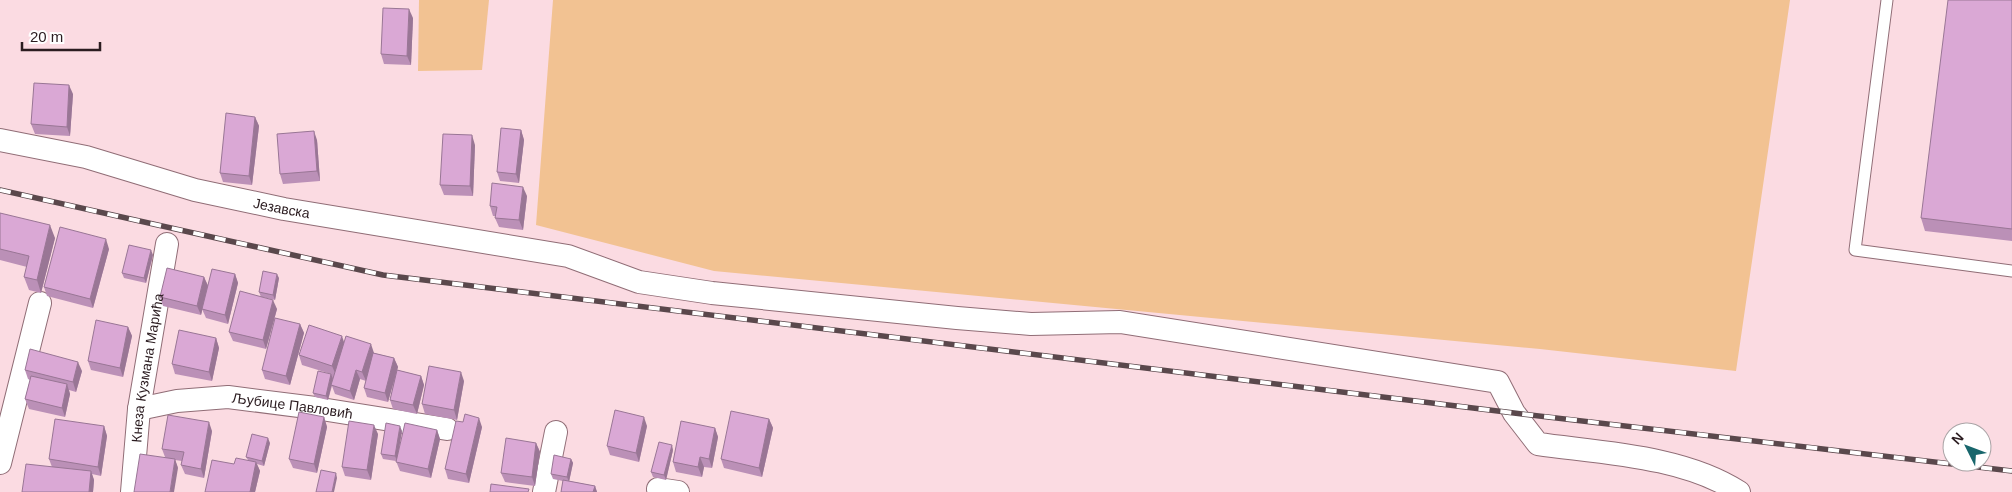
<svg xmlns="http://www.w3.org/2000/svg" width="2012" height="492" viewBox="0 0 2012 492" font-family="Arial,sans-serif">
  <rect width="100%" height="100%" fill="#fbdbe2"/>
  <g fill="#f2c292">
    <polygon points="419,0 489,0 482,70 418,71"/>
    <polygon points="553,0 1790,0 1736,371 1540,349 714,271 536,225"/>
  </g>
  <g fill="none" stroke-linecap="round" stroke-linejoin="round">
    <g stroke="#906d76" stroke-width="13">
      <polyline id="lane" points="1887,0 1855,250 2012,271"/>
    </g>
    <g stroke="#906d76" stroke-width="24">
      <g id="street">
        <path id="s1" d="M 0,140 L 86,157 L 195,190 L 284,209 L 568,256 L 639,282 L 712,293 L 957,318 L 1031,324 L 1120,322 L 1498,382 L 1514,413 L 1538,444 C 1603,453 1683,456 1739,492"/>
        <path id="s2" d="M 139,409 L 177,401 L 228,397 L 315,408 L 447,429"/>
        <polyline points="0,463 40,303"/>
        <polyline points="658,489 678,492"/>
        <path id="s3" d="M 132,492 L 139,409 L 167,244"/>
        <polyline points="544,492 556,432"/>
      </g>
    </g>
    <use href="#lane" stroke="#fff" stroke-width="11"/>
    <use href="#street" stroke="#fff" stroke-width="22"/>
    <g stroke="#5a484c" stroke-width="5.5">
      <polyline id="rail" points="0,190 383,275 1514,413 2012,471"/>
    </g>
    <use href="#rail" stroke="#fff" stroke-width="4" stroke-dasharray="11" stroke-linecap="butt"/>
  </g>
  <g fill="#bb90b7">
    <polygon points="2012,0 2012,241 1925,231 1921,218"/>
    <polygon points="413,18 411,65 384,64 381,54"/>
    <polygon points="73,94 70,136 35,134 31,124"/>
    <polygon points="255,117 259,126 252,185 223,182 220,173"/>
    <polygon points="521,130 524,140 519,183 500,181 497,172"/>
    <polygon points="317,140 320,181 283,184 280,174"/>
    <polygon points="475,145 473,196 444,195 440,185"/>
    <polygon points="527,196 523,230 499,227 495,218 496,216 493,216 490,206"/>
    <polygon points="0,213 55,238 41,293 29,290 24,277 27,267 0,260"/>
    <polygon points="109,249 93,308 47,296 44,287"/>
    <polygon points="153,255 146,283 124,278 122,273"/>
    <polygon points="235,274 238,283 228,324 206,318 202,309"/>
    <polygon points="204,277 208,286 201,315 163,306 160,297"/>
    <polygon points="279,278 275,300 262,297 277,309 266,349 233,341 229,332 261,297 259,292"/>
    <polygon points="300,324 304,333 290,385 265,379 262,370"/>
    <polygon points="128,327 132,336 123,377 91,370 88,361"/>
    <polygon points="216,338 219,348 212,381 175,374 172,364"/>
    <polygon points="344,343 374,353 394,358 398,367 397,370 421,376 424,385 417,414 393,409 390,400 394,380 388,402 367,397 364,388 366,381 360,379 354,400 335,394 332,386 328,400 315,397 313,393 331,374 302,365 299,355"/>
    <polygon points="25,370 82,371 76,392 69,390 70,394 65,417 29,409 25,399 30,380 28,379"/>
    <polygon points="464,381 457,420 425,414 422,404"/>
    <polygon points="324,417 327,427 317,473 293,468 289,459"/>
    <polygon points="769,419 773,428 762,477 724,468 721,459"/>
    <polygon points="463,422 482,427 469,483 448,479 445,469"/>
    <polygon points="104,426 107,436 101,476 92,474 94,480 93,492 22,492 52,467 49,459"/>
    <polygon points="647,426 639,462 610,455 607,446"/>
    <polygon points="715,428 718,437 712,468 704,467 702,477 676,472 673,462"/>
    <polygon points="437,430 440,439 431,478 400,471 396,461 383,459 381,454 402,431 397,457"/>
    <polygon points="212,431 204,478 185,474 181,465 182,461 175,460 178,468 165,457 162,449"/>
    <polygon points="378,434 371,480 345,476 342,467"/>
    <polygon points="270,443 264,466 257,464 260,471 255,492 205,492 234,464 248,460 246,457"/>
    <polygon points="536,443 540,452 535,486 505,482 501,473"/>
    <polygon points="673,450 666,480 653,477 651,472"/>
    <polygon points="571,459 573,463 569,481 595,486 597,492 561,492 563,481 553,479 551,474"/>
  </g>
  <g fill="#997695">
    <polygon points="409,9 413,18 411,65 407,56"/>
    <polygon points="69,85 73,94 70,136 67,127"/>
    <polygon points="255,117 259,126 252,185 249,176"/>
    <polygon points="521,130 524,140 519,183 516,174"/>
    <polygon points="314,131 317,140 320,181 317,171"/>
    <polygon points="472,135 475,145 473,196 470,186"/>
    <polygon points="523,187 527,196 523,230 519,220"/>
    <polygon points="50,225 55,238 41,293 37,280"/>
    <polygon points="106,239 109,249 93,308 90,299"/>
    <polygon points="151,250 153,255 146,283 144,278"/>
    <polygon points="235,274 238,283 228,324 225,315"/>
    <polygon points="277,274 279,278 275,300 273,295"/>
    <polygon points="204,277 208,286 201,315 197,306"/>
    <polygon points="273,300 277,309 266,349 263,340"/>
    <polygon points="300,324 304,333 290,385 286,376"/>
    <polygon points="128,327 132,336 123,377 120,368"/>
    <polygon points="342,336 345,345 336,375 332,366"/>
    <polygon points="216,338 219,348 212,381 209,372"/>
    <polygon points="371,344 374,353 366,381 362,372"/>
    <polygon points="394,358 398,367 388,402 385,393"/>
    <polygon points="78,362 82,371 76,392 73,382"/>
    <polygon points="356,370 360,379 354,400 350,391"/>
    <polygon points="461,372 464,381 457,420 454,410"/>
    <polygon points="331,374 333,379 328,400 326,396"/>
    <polygon points="421,376 424,385 417,414 413,405"/>
    <polygon points="67,384 70,394 65,417 62,408"/>
    <polygon points="324,417 327,427 317,473 314,464"/>
    <polygon points="644,417 647,426 639,462 636,453"/>
    <polygon points="479,418 482,427 469,483 466,474"/>
    <polygon points="769,419 773,428 762,477 759,468"/>
    <polygon points="209,422 212,431 204,478 201,469"/>
    <polygon points="374,425 378,434 371,480 367,470"/>
    <polygon points="104,426 107,436 101,476 98,467"/>
    <polygon points="400,426 402,431 397,461 395,456"/>
    <polygon points="715,428 718,437 712,468 709,459"/>
    <polygon points="437,430 440,439 431,478 428,469"/>
    <polygon points="268,438 270,443 264,466 262,461"/>
    <polygon points="536,443 540,452 535,486 532,477"/>
    <polygon points="672,445 673,450 666,480 664,475"/>
    <polygon points="700,457 704,467 702,477 698,467"/>
    <polygon points="175,459 178,468 174,492 170,492"/>
    <polygon points="571,459 573,463 569,482 567,477"/>
    <polygon points="256,462 260,471 255,492 250,492"/>
    <polygon points="91,471 94,480 93,492 89,492"/>
    <polygon points="336,473 337,478 334,492 332,492"/>
    <polygon points="595,486 597,492 593,492"/>
  </g>
  <g fill="#daa8d5" stroke="#997695">
    <polygon points="1948,0 2012,0 2012,229 1921,218"/>
    <polygon points="383,8 409,9 407,56 381,54"/>
    <polygon points="34,83 69,85 67,127 31,124"/>
    <polygon points="226,113 255,117 249,176 220,173"/>
    <polygon points="501,128 521,130 516,174 497,172"/>
    <polygon points="314,131 317,171 280,174 277,134"/>
    <polygon points="443,134 472,135 470,186 440,185"/>
    <polygon points="492,183 523,187 519,220 495,218 497,207 490,206"/>
    <polygon points="0,213 50,225 37,280 24,277 29,256 0,249"/>
    <polygon points="60,227 106,239 90,299 44,287"/>
    <polygon points="129,245 151,250 144,278 122,273"/>
    <polygon points="167,268 204,277 197,306 160,297"/>
    <polygon points="212,269 235,274 225,315 202,309"/>
    <polygon points="263,271 277,274 273,295 259,292"/>
    <polygon points="240,291 273,300 263,340 229,332"/>
    <polygon points="275,318 300,324 286,376 262,370"/>
    <polygon points="96,320 128,327 120,368 88,361"/>
    <polygon points="309,325 342,336 332,366 299,355"/>
    <polygon points="179,330 216,338 209,372 172,364"/>
    <polygon points="346,336 371,344 362,372 356,370 350,391 331,385"/>
    <polygon points="30,349 78,362 73,382 25,370"/>
    <polygon points="373,353 394,358 385,393 364,388"/>
    <polygon points="429,366 461,372 454,410 422,404"/>
    <polygon points="397,370 421,376 413,405 390,400"/>
    <polygon points="318,371 331,374 326,396 313,393"/>
    <polygon points="31,376 67,384 62,408 25,399"/>
    <polygon points="615,410 644,417 636,453 607,446"/>
    <polygon points="731,411 769,419 759,468 721,459"/>
    <polygon points="299,412 324,417 314,464 289,459"/>
    <polygon points="465,414 479,418 466,474 445,469 456,421 463,422"/>
    <polygon points="168,415 209,422 201,469 181,465 184,452 162,449"/>
    <polygon points="55,419 104,426 98,467 49,459"/>
    <polygon points="349,421 374,425 367,470 342,467"/>
    <polygon points="681,421 715,428 709,459 700,457 698,467 673,462"/>
    <polygon points="386,423 400,426 395,456 381,454"/>
    <polygon points="405,423 437,430 428,469 396,462"/>
    <polygon points="252,434 268,438 262,461 246,457"/>
    <polygon points="506,438 536,443 532,477 501,473"/>
    <polygon points="659,442 672,445 664,475 651,472"/>
    <polygon points="140,454 175,459 170,492 134,492"/>
    <polygon points="554,455 571,459 567,477 551,474"/>
    <polygon points="236,458 256,462 250,492 205,492 212,460 234,464"/>
    <polygon points="26,464 91,471 89,492 22,492"/>
    <polygon points="321,470 336,473 332,492 316,492"/>
    <polygon points="563,480 595,486 593,492 561,492"/>
    <polygon points="491,484 529,489 528,492 490,492"/>
  </g>
  <g text-anchor="middle" dominant-baseline="central" stroke-width="4" stroke-linejoin="round" paint-order="stroke">
    <g font-size="14" fill="#2b1c20" stroke="#fff">
      <text stroke="none"><textPath href="#s1" startOffset="290">Језавска</textPath></text>
      <text stroke="none"><textPath href="#s3" startOffset="125">Кнеза Кузмана Марића</textPath></text>
      <text stroke="none"><textPath href="#s2" startOffset="155">Љубице Павловић</textPath></text>
    </g>
  </g>
  <g transform="translate(1967 447) rotate(312)"><circle r="24" fill="#ffffff" stroke="#aaa4a6"/>
  <path d="M0-4L9 19L0 12L-9 19Z" fill="#18666c"/>
  <text y="-8" font-size="14" font-weight="bold" text-anchor="middle" fill="#2b1c20">N</text>
  </g>
  <path d="M22 42v8h78v-8" fill="none" stroke="#2b1c20" stroke-width="2.5"/>
  <text x="30" y="42" font-size="15" fill="#2b1c20" stroke="#ffffff" stroke-width="4" paint-order="stroke">20 m</text>
</svg>
